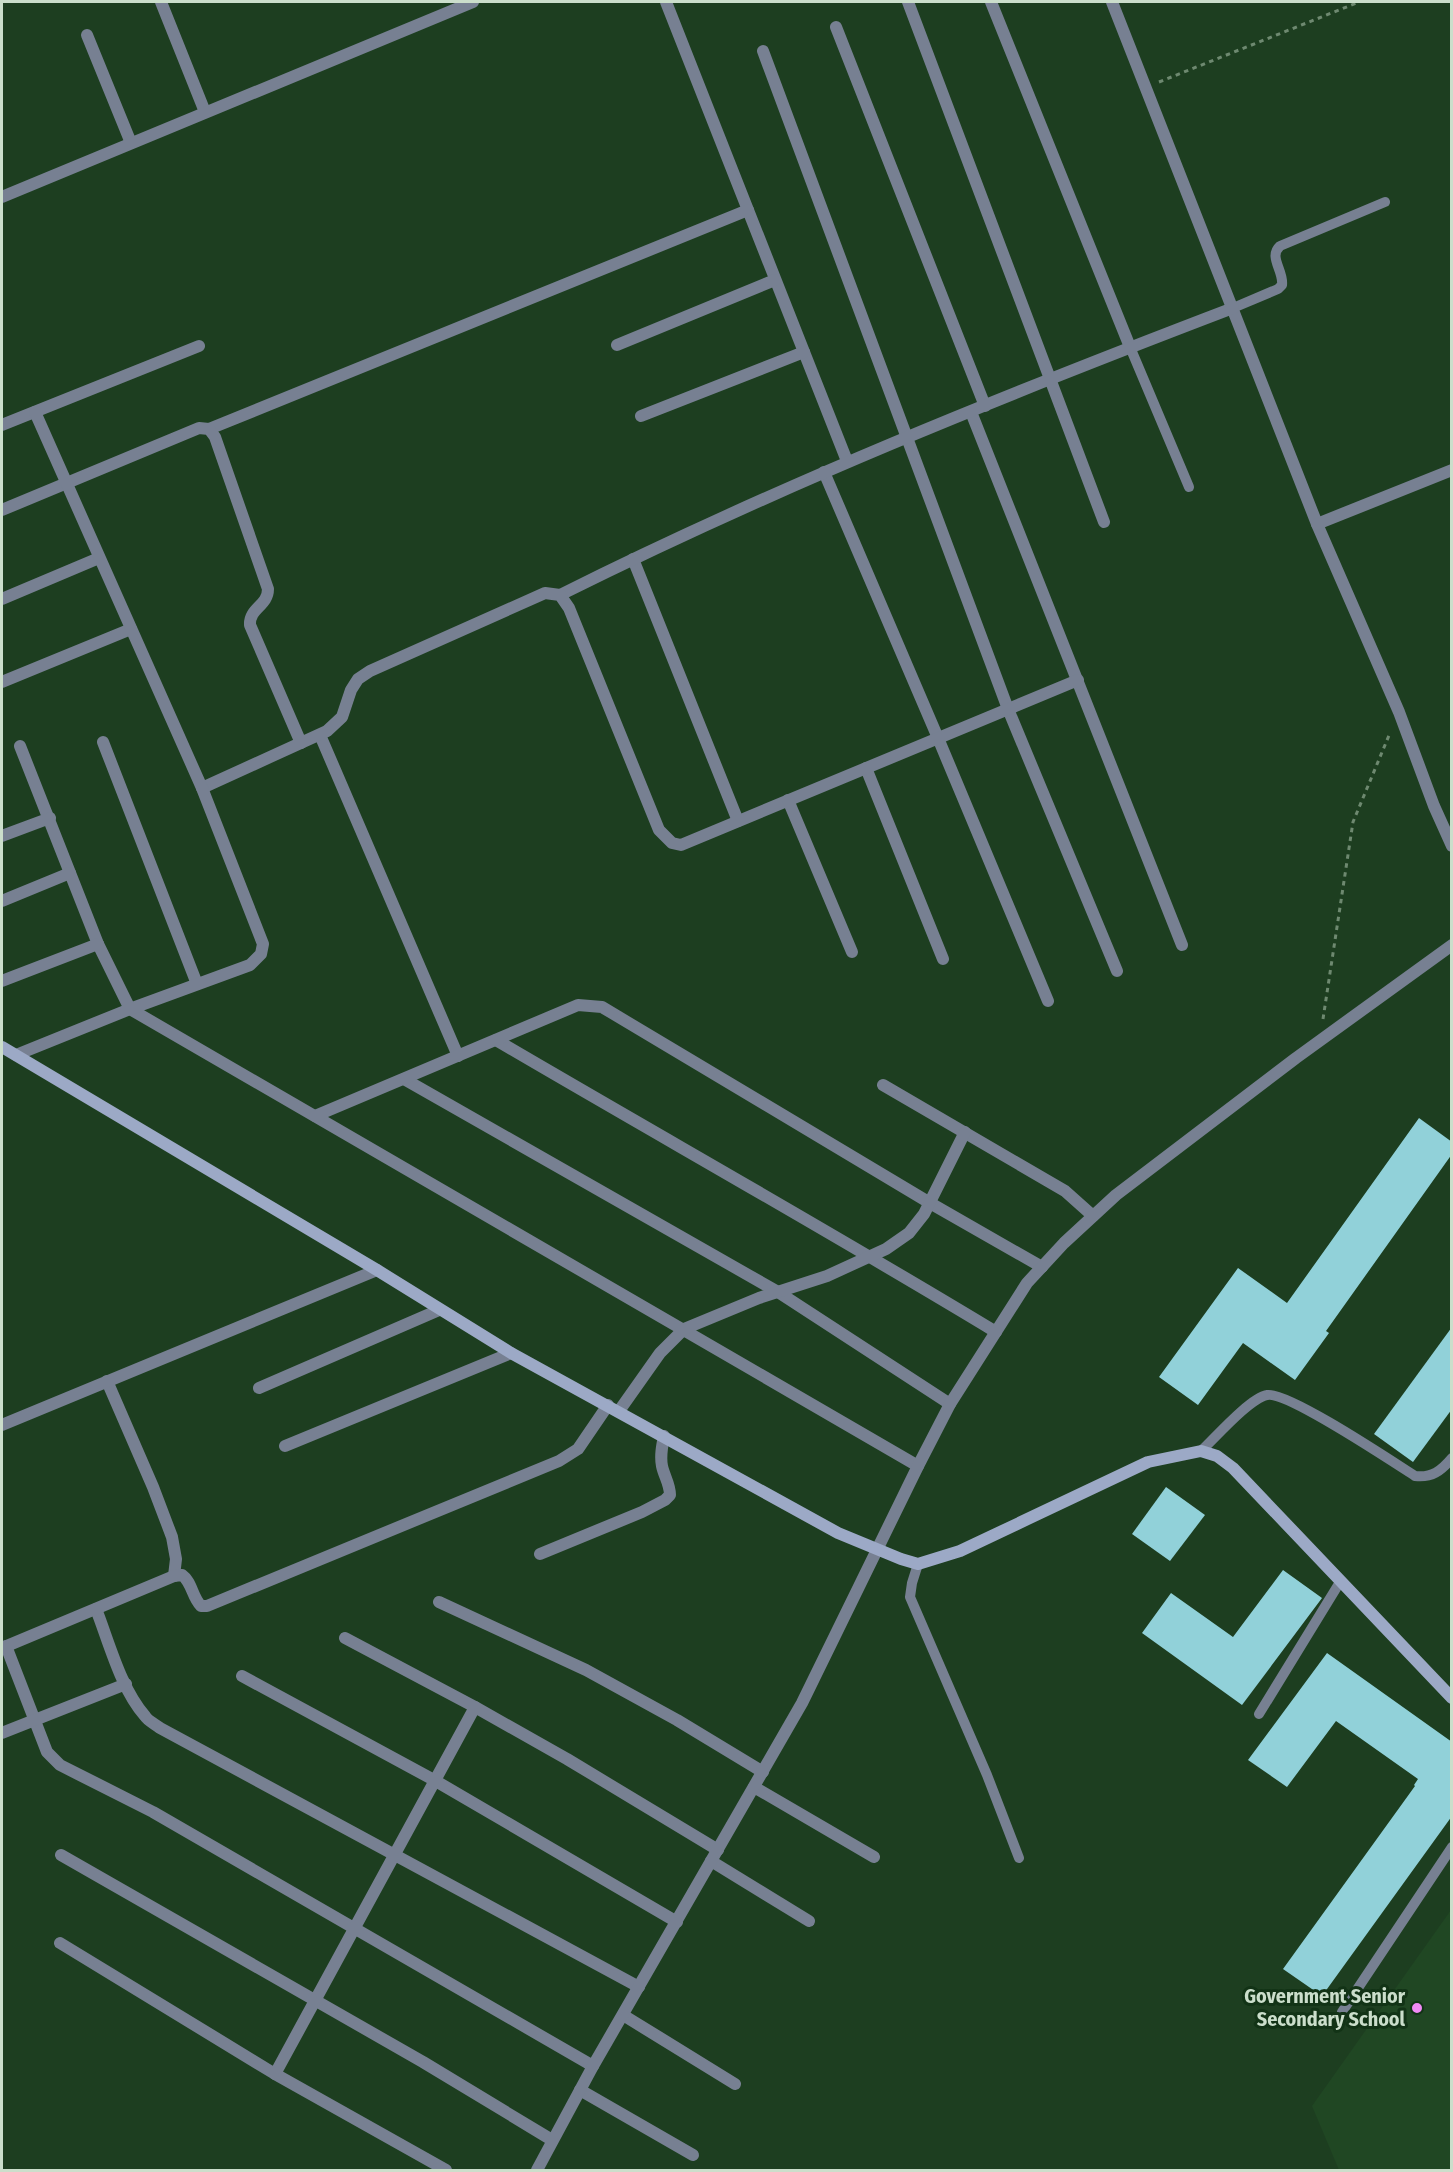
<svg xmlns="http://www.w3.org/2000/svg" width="1453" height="2172" viewBox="0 0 1453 2172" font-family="'Fira Sans Condensed',sans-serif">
  <rect width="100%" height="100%" fill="#1d3e20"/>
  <polygon fill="#204723" points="1451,1910 1451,2170 1339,2170 1312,2106"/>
  <g fill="#91d1d9">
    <polygon points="1419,1118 1452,1142 1452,1154 1326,1331 1329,1333 1295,1380 1243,1343 1198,1405 1159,1377 1238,1268 1287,1303"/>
    <polygon points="1452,1327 1452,1409 1413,1462 1374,1434"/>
    <polygon points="1166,1487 1205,1515 1170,1561 1132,1534"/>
    <polygon points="1283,1570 1322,1598 1242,1705 1142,1633 1171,1593 1233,1637"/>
    <polygon points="1327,1653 1452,1742 1452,1816 1322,1996 1283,1969 1415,1786 1414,1785 1418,1779 1336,1721 1287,1787 1248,1760"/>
  </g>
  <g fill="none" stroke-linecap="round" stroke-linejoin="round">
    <g stroke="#6e8970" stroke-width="3" stroke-dasharray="4.5 4.5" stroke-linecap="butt">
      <polyline points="1159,82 1359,2"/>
      <polyline points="1323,1019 1353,822 1390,733"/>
    </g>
    <g stroke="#778092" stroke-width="10">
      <path d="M 1233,308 L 1278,289 L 1282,285 C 1284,271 1268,257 1280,246 L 1385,202"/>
      <polyline points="1130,347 1189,487"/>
      <path d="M 1201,1451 C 1215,1438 1250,1398 1267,1395 C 1287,1391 1393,1462 1415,1476 C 1432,1478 1441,1471 1452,1458"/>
      <polyline points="918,1564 912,1583 910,1597 987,1775 1019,1858"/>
      <polyline points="1259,1714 1340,1582"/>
      <polyline points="1342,2012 1452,1847"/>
    </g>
    <g stroke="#778092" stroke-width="12">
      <polyline points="161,2 205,112"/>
      <polyline points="666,2 847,461"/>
      <polyline points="908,2 1104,522"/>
      <polyline points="991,2 1130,347"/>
      <polyline points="1112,2 1317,524 1399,712 1434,806 1452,846"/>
      <polyline points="836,27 985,406"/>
      <polyline points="87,35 131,143"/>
      <polyline points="763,51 1008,709 1117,971"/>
      <polyline points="2,197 473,2"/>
      <polyline points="617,345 775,280"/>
      <polyline points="971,412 1182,945"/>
      <polyline points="641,416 804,352"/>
      <polyline points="2,425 199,346"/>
      <polyline points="209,429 748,210"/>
      <polyline points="824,472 938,738 1048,1001"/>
      <path d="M 2,510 L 199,428 L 209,429 L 215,437 L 268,589 C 268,606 249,608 250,625 L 301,743"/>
      <polyline points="1317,524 1452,470"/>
      <polyline points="633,559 738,821"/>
      <path d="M 560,595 C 778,486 1005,395 1233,308"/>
      <polyline points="2,599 99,558"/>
      <polyline points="2,682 131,629"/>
      <polyline points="320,735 458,1056"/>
      <polyline points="103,742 197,984"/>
      <polyline points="20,746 98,944 130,1009 918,1466"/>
      <polyline points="866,768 943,959"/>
      <polyline points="202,788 327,731 342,717 351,690 358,679 370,671 545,593 560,595 569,608 659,830 672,843 681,845 1078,680"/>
      <polyline points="788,800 852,952"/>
      <polyline points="2,836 50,818"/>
      <polyline points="2,901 70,873"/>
      <polyline points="2,981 98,944"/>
      <path d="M 496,1040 C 663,1138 831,1232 996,1332"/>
      <polyline points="16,1055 130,1009 250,965 261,954 263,944 202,788 35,412"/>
      <polyline points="404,1079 778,1292 950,1404"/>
      <polyline points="883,1085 1065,1191 1093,1216"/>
      <polyline points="315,1116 578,1005 602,1007 930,1203 1042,1267"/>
      <polyline points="107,1381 153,1487 172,1537 176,1559 174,1576"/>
      <polyline points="259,1388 439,1310"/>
      <polyline points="619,1411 660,1353 684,1329 759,1298 827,1276 886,1249 909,1233 924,1214 965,1132"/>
      <polyline points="2,1425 377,1270"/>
      <polyline points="285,1446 511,1353"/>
      <path d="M 540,1554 L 642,1512 L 665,1500 L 670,1495 C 670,1484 664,1476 662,1466 C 660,1456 662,1446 664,1436"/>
      <polyline points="439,1602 586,1670 677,1720 763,1772"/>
      <path d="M 96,1609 C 109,1642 121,1689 145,1716 C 148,1721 155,1724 160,1728 L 639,1987"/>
      <polyline points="345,1638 475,1707 567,1759 718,1850"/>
      <polyline points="6,1646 47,1752 60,1765 153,1812 593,2066"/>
      <path d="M 2,1648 L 174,1576 L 182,1575 C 192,1582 192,1597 201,1606 L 207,1606 L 559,1461 L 578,1449 L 608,1405"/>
      <polyline points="242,1676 434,1780 677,1922"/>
      <polyline points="2,1733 126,1684"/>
      <polyline points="754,1787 874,1857"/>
      <polyline points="61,1855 423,2062 552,2140"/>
      <polyline points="711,1861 809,1921"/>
      <polyline points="60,1943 275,2074 446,2170"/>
      <polyline points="623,2015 735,2084"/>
      <polyline points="275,2074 475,1707"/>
      <polyline points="580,2090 693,2155"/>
      <polyline points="537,2170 593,2066 802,1703 918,1466 950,1404 1027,1283 1064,1243 1116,1195 1296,1058 1452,945"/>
    </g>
    <polyline stroke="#9ca9c6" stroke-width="12" points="2,1047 377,1270 511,1353 838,1533 901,1559 918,1564 960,1551 1148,1462 1201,1451 1217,1456 1233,1468 1452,1698"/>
  </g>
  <circle fill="#f18af5" stroke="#123316" stroke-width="2" cx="1417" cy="2008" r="6"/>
  <g text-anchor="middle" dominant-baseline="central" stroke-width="6" stroke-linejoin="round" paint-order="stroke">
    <g font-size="20" font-weight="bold" fill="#cbdecb" stroke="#123316" text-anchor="end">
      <text x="1405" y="1996">Government Senior<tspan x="1405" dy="23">Secondary School</tspan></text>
    </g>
  </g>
  <rect width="1453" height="2172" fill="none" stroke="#cbdecb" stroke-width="6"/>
</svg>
